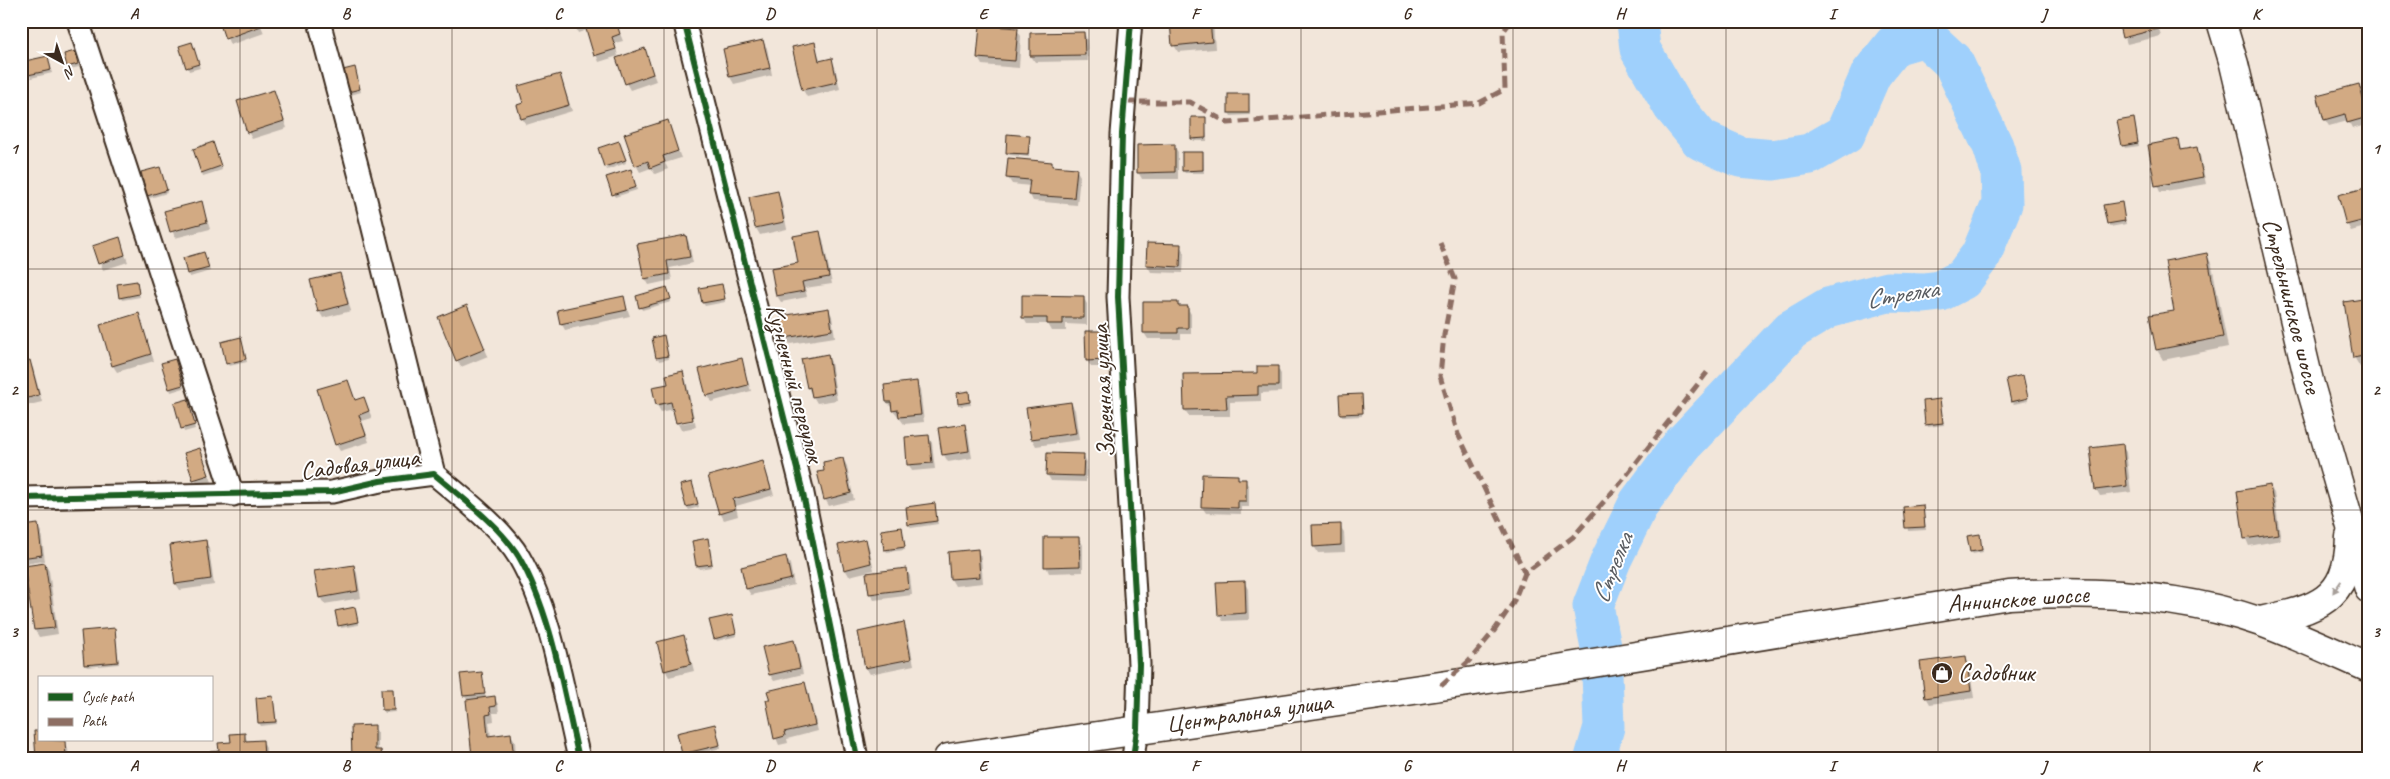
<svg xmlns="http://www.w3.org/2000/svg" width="2390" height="779" viewBox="0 0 2390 779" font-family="Caveat,sans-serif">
  <rect width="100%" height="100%" fill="#f2e6da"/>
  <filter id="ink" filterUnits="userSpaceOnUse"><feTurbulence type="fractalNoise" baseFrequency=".02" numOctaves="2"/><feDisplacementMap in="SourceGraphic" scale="10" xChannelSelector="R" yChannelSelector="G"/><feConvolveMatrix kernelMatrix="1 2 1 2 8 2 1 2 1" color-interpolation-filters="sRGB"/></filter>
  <g filter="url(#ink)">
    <g fill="#0003">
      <polygon points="194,21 208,21 196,25"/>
      <polygon points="220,21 259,21 264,33 230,45"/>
      <polygon points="543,21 562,21 563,25 547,30"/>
      <polygon points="573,21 607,21 608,24 615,21 623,41 615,43 618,56 599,62 587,30 578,33"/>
      <polygon points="785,21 807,21 807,23 789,27"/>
      <polygon points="1172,21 1213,21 1215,49 1178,52 1174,45"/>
      <polygon points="2119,21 2157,21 2161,36 2127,44"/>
      <polygon points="1017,30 1021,36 1019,68 982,65 978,58"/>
      <polygon points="1084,33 1087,40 1088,61 1035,62 1031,56"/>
      <polygon points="763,41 767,48 772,75 734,84 730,77 724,50"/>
      <polygon points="814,43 821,62 831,60 835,67 840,89 807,97 803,90 793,48"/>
      <polygon points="180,46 193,46 200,68 189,71"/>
      <polygon points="644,50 656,81 630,90 626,83"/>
      <polygon points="76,56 79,67 70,69 68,66"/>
      <polygon points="47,57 52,73 31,78 29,75"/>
      <polygon points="355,68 361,92 347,96"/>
      <polygon points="560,75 572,111 526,125 522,118 524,103"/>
      <polygon points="2358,85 2362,92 2369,124 2352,129 2348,121 2329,126 2325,120"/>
      <polygon points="274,91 287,128 252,139 248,132"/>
      <polygon points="1248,96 1250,115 1231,116 1229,113"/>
      <polygon points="1205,118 1207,141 1194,141 1192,138"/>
      <polygon points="667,122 681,158 665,163 668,169 655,174 651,168 640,172 636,165"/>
      <polygon points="2135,122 2139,146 2125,148 2123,145"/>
      <polygon points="1029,137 1029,157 1009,155 1007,152"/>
      <polygon points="2177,140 2182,151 2197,148 2200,155 2206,184 2160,192 2157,185"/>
      <polygon points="213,143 222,170 203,176 194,150"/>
      <polygon points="620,145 626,163 607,170 599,149"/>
      <polygon points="1174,146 1178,152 1178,179 1142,179 1138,172"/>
      <polygon points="1203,153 1204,173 1185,173 1183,170"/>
      <polygon points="1052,163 1054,167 1076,169 1080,176 1077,205 1033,201 1030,195 1030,186 1012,184 1008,178"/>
      <polygon points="160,169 167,193 150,198 148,195"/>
      <polygon points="632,173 637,190 615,197 613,194"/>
      <polygon points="2369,189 2369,226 2351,231 2347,224"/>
      <polygon points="777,193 781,199 787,229 760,235 756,228 750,198"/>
      <polygon points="201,202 210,229 175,238 166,212"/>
      <polygon points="2121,204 2126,224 2110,227 2108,224"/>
      <polygon points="819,232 823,239 832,284 805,288 807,297 781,302 777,296"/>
      <polygon points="686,236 689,243 693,263 670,268 672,280 649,285 645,278"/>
      <polygon points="119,239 128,262 103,270 94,247"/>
      <polygon points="1180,246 1184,252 1183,273 1151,272 1147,265"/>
      <polygon points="2207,255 2212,265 2228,347 2163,360 2157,350"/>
      <polygon points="205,256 210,271 190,277 184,258"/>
      <polygon points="340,274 343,281 351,311 323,318 319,311"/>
      <polygon points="136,282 140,297 122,300 120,297"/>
      <polygon points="667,288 671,302 642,310 641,308"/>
      <polygon points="723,288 725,302 705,306 703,303"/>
      <polygon points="623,297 630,316 565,330 561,323"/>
      <polygon points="1083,297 1087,304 1087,325 1066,324 1066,331 1052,331 1048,324 1027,324 1023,317"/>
      <polygon points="2369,299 2369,366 2360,367 2354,357"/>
      <polygon points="1177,303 1180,307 1187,307 1191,314 1191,334 1181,334 1181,339 1148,339 1144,333"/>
      <polygon points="828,309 832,316 835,337 790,344 786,338"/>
      <polygon points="470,313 488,356 461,367 457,360"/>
      <polygon points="138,314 154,361 117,372 113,366"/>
      <polygon points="1105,332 1109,339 1110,367 1091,367 1087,360"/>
      <polygon points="664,337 669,359 659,361 653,339"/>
      <polygon points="241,338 247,362 229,366 227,363"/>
      <polygon points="827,356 831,362 837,400 817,403 808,388 803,360"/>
      <polygon points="175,360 184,388 171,392 163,364"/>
      <polygon points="741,360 751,391 711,402 708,395"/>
      <polygon points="29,362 33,368 42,402 21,407 21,364"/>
      <polygon points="1277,367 1281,374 1281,392 1261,393 1261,401 1230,402 1230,416 1189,416 1185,410"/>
      <polygon points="683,373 686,380 694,418 677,424 674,409 661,412 657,405 654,388 669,385"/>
      <polygon points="2024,379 2028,401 2014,404 2012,402"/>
      <polygon points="348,381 356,401 364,398 372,418 362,421 369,442 340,451 336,444"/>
      <polygon points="916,383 920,389 924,422 904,424 887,402 885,386"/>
      <polygon points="968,393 971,405 961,406 959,403"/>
      <polygon points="1361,395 1362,416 1343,417 1341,414"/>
      <polygon points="1939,400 1944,425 1928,427 1927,424"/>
      <polygon points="187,402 195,429 184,432 176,404"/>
      <polygon points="1071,403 1075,410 1079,440 1036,446 1032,439"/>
      <polygon points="695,421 696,427 681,430 678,424"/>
      <polygon points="964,425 968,432 972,458 948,462 944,455 940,429"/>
      <polygon points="928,436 932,443 935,469 912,471 909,465"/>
      <polygon points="2122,446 2126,452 2131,492 2100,496 2096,489"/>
      <polygon points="200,449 212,482 198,486 186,454"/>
      <polygon points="1083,455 1087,462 1086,482 1051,481 1047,474"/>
      <polygon points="843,459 847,466 854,500 829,506 825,499"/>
      <polygon points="763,462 774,495 736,506 738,516 724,520 720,513"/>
      <polygon points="1237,476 1240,480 1245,480 1249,487 1249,507 1241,507 1241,514 1206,513 1202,507"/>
      <polygon points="692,483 699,507 689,510 687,507"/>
      <polygon points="2270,487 2274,493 2281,540 2249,546 2246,539 2238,492"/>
      <polygon points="934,505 938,524 911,528 910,525"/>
      <polygon points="1923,507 1926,530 1908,531 1905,508"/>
      <polygon points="37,525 41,532 45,561 23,564 21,561 21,527"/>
      <polygon points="1340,526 1344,532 1345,552 1318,553 1314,546"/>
      <polygon points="903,532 905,550 887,552 885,549"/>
      <polygon points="1979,535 1983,552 1973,554 1971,551"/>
      <polygon points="1079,538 1083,545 1083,572 1049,573 1046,566"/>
      <polygon points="865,540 869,547 874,570 849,576 845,569"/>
      <polygon points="205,541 209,548 214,585 180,590 176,584"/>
      <polygon points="707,541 711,567 699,569 698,566"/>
      <polygon points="977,551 981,557 983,583 955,586 951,579"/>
      <polygon points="786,558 790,564 794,585 751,595 747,589"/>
      <polygon points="45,564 49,571 58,634 39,637 35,630 26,567"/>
      <polygon points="353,566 357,573 361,598 324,604 320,597"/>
      <polygon points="906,569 910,576 912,595 874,600 870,593"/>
      <polygon points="1244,582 1248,589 1249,620 1223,621 1219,614"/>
      <polygon points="21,606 26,630 21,631"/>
      <polygon points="356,612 358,625 341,628 340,625"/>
      <polygon points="733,619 737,636 717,641 715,638"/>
      <polygon points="903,624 907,630 914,665 870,674 866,668"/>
      <polygon points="114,629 119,664 87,667 85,664"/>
      <polygon points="683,637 687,643 694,671 669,677 665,670"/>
      <polygon points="793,641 797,648 803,674 774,681 770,675"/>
      <polygon points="1965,658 1969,664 1974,698 1930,704 1926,697"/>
      <polygon points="481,673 486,699 494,698 498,704 499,713 493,713 494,721 489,722 491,737 511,735 515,741 516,758 472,758 467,699 464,696 462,675"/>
      <polygon points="804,684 808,690 818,731 787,739 788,743 779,745 776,738 771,700"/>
      <polygon points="392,690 395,712 385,713 383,710"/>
      <polygon points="273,697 277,724 261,726 259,723"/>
      <polygon points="714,725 721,748 685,757 683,754"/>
      <polygon points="374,727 378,733 378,751 381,751 384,758 354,758"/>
      <polygon points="244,734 248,742 262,741 266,748 266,758 210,758"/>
      <polygon points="39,740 64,742 68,749 69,758 37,758"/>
    </g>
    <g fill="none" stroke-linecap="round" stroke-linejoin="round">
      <polyline stroke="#9fd0fc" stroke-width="41" points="1595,758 1604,727 1601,647 1593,606 1611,560 1639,503 1682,445 1791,330 1828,308 1857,300 1888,292 1924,293 1940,291 1963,279 1981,255 2002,204 2001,171 1993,146 1953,62 1925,36 1894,45 1871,74 1845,134 1810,154 1773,160 1740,157 1701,140 1673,106 1640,49 1637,21"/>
    </g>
    <g fill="#d2aa83" stroke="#3b2a1e">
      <polygon points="219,21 259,21 261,26 225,39"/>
      <polygon points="542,21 562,21 562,22 544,27"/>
      <polygon points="572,21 591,21 573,26"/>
      <polygon points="611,21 616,21 620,34 612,37 616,49 594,56 586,29"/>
      <polygon points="1170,21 1210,21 1212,42 1172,46"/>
      <polygon points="2118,21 2156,21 2158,29 2122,38"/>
      <polygon points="980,25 1018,28 1015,61 977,58"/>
      <polygon points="1084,32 1085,55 1030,56 1030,33"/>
      <polygon points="763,40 770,68 729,77 723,49"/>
      <polygon points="192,42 199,64 186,68 179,46"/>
      <polygon points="815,42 819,61 832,58 837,82 802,90 792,47"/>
      <polygon points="645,48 653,74 625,84 616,58"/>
      <polygon points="75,51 78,64 67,67 64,54"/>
      <polygon points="48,56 51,70 28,75 25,61"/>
      <polygon points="355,67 360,89 344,93 339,71"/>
      <polygon points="560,74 569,105 521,119 517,105 523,103 518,86"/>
      <polygon points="2359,84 2368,117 2347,123 2345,114 2324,120 2317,95"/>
      <polygon points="274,90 284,121 247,133 237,101"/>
      <rect x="1228" y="94" width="21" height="19"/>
      <polygon points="1191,117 1206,117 1206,138 1191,139"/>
      <polygon points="2134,118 2138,143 2122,146 2117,121"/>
      <polygon points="668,120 678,151 663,156 665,162 650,168 648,161 635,166 624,134"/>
      <polygon points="1007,134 1030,136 1028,154 1006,153"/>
      <polygon points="2178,139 2180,150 2197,147 2203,177 2155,186 2148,145"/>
      <polygon points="619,141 626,160 604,167 598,148"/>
      <polygon points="213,142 221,166 201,173 193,149"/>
      <polygon points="1175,144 1175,172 1137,173 1137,145"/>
      <polygon points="1182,152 1203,152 1203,170 1182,171"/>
      <polygon points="1008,158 1052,162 1052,166 1077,168 1074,198 1028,195 1030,180 1006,178"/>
      <polygon points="160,167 167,190 147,196 141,172"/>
      <polygon points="631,169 636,187 612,195 606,177"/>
      <polygon points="2369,187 2369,219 2346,225 2338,195"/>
      <polygon points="778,191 784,222 755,228 749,197"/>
      <polygon points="202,201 207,222 170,232 164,211"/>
      <polygon points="2122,202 2125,221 2107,224 2103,205"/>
      <polygon points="820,231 829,277 802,282 804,291 776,296 771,268 798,263 793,236"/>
      <polygon points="686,235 690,257 667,261 669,274 644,279 637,244"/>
      <polygon points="120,237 125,255 98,264 92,246"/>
      <polygon points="1147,243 1181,244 1180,267 1146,265"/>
      <polygon points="204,252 209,268 187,274 183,258"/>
      <polygon points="2207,253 2223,337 2156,350 2149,315 2174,311 2165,261"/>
      <polygon points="340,273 348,304 318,312 310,280"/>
      <polygon points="137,281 139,294 119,298 117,284"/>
      <polygon points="722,284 725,299 702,303 699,288"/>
      <polygon points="667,287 671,299 639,308 636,296"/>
      <polygon points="1022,295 1084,296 1084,318 1063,318 1063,324 1047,324 1047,318 1022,318"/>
      <polygon points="624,296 627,310 560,324 557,310"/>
      <polygon points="2369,298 2369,355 2353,358 2344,302"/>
      <polygon points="1143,302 1178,302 1178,306 1188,306 1188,328 1178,328 1178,333 1143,333"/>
      <polygon points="467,305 485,349 456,361 438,317"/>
      <polygon points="829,308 832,330 785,338 781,316"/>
      <polygon points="139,313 151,354 112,366 100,325"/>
      <polygon points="1085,331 1106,331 1107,360 1086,361"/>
      <polygon points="664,335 668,356 656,358 652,338"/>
      <polygon points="241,337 246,359 226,364 221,342"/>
      <polygon points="828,354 834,393 812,397 810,387 807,388 801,359"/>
      <polygon points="742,358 748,385 706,396 699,369"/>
      <polygon points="175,359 183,385 169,389 161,363"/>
      <polygon points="30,360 39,395 21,400 21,363"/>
      <polygon points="1257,366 1278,366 1278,386 1258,386 1258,395 1226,396 1227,409 1184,410 1183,374 1257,373"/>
      <polygon points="683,371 693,420 676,423 671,402 656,405 652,387 668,384 666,375"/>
      <polygon points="2023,375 2028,398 2011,402 2006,379"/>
      <polygon points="348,380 355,400 364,397 369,411 359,415 366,435 335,445 317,389"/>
      <polygon points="917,381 921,415 899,417 898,410 892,411 891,402 886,402 884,385"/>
      <polygon points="969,391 970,402 958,404 957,393"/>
      <polygon points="1362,394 1363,413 1340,414 1339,395"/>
      <polygon points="188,399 195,425 181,429 174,403"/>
      <polygon points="1940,399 1943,423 1925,425 1923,401"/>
      <polygon points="1071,402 1076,433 1031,439 1026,408"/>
      <polygon points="965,424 969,451 942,455 938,428"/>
      <polygon points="929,435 932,463 907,465 905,437"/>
      <polygon points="2123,444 2127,486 2095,490 2090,448"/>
      <polygon points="200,448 209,475 193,480 184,453"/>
      <polygon points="1047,453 1084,454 1083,476 1046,475"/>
      <polygon points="843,458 851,493 824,500 817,472 824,471 823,462"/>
      <polygon points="763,461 771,489 733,499 735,509 719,514 708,476"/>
      <polygon points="1202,474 1238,475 1238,479 1246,479 1246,501 1238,501 1238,508 1201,507"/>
      <polygon points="692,482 698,504 686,507 680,485"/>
      <polygon points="2270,485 2278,534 2244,539 2237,491"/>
      <polygon points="935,503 937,521 908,525 906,507"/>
      <polygon points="1923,505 1925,527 1905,528 1903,507"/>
      <polygon points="38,524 42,555 21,558 21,526"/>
      <polygon points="1341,524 1341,545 1313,547 1312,525"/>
      <polygon points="902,527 905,547 884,550 881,530"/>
      <polygon points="1980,534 1982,550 1970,552 1967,536"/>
      <polygon points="1044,537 1079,537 1080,566 1044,567"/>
      <polygon points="708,538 712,564 696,566 692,541"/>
      <polygon points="866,539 871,563 844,570 838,545"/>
      <polygon points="206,540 211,579 175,584 170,545"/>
      <polygon points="978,549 980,577 950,579 948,552"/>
      <polygon points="786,556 791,579 746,589 741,567"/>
      <polygon points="45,563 55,628 34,630 24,566"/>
      <polygon points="354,565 358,591 319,598 314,571"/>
      <polygon points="907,568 909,589 869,594 866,573"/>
      <polygon points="1245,581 1246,613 1218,615 1216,582"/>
      <polygon points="355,607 358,622 338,626 335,611"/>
      <polygon points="732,615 736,633 714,639 709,620"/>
      <polygon points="904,622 911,659 865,668 858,632"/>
      <polygon points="115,628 118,662 84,665 81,631"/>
      <polygon points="684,635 691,664 664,671 657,642"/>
      <polygon points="794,640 800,668 769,675 762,647"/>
      <polygon points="1966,656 1971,691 1925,698 1920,662"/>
      <polygon points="482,672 485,694 463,696 460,674"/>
      <polygon points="805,682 815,725 784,732 785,736 774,739 766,700 770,700 767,691"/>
      <polygon points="381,689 393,689 394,710 382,710"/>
      <polygon points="273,696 276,722 258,723 256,698"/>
      <polygon points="495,696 496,706 490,707 491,714 486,715 488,736 511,733 514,758 461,758 472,756 466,700"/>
      <polygon points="715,724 720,745 682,754 677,733"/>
      <polygon points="375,725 375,750 381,750 382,758 352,758 351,726"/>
      <polygon points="34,731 39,731 39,740 65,741 66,758 36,758"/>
      <polygon points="245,733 245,741 263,740 264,758 208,758 208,752 219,751 218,743 231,742 230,734"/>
    </g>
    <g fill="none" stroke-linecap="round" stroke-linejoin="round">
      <g stroke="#3b2a1e" stroke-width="25">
        <g id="minor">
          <polyline points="78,21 233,495"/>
          <polyline points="319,21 364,192 434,474"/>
          <polyline points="684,21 802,489 857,758"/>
          <polyline points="1131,21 1122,134 1118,297 1139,664 1137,729 1133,758"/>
          <path d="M 21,498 L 332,492 L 380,481 L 434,474 C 460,496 502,528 519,557 C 553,616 563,692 579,758"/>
        </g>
      </g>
      <g stroke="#3b2a1e" stroke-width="31">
        <g id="secondary">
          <polyline points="2221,21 2234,64 2310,385 2369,589"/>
          <path d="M 2260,621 C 2315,609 2348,603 2350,537"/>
          <path d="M 948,758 L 1550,670 L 2009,595 C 2093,590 2181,594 2261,622 C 2297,635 2333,652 2369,668"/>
        </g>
      </g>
      <use href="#minor" stroke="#fff" stroke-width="21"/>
      <use href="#secondary" stroke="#fff" stroke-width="28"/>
      <g stroke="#8d6e63" stroke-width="5" stroke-dasharray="10 5" stroke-linecap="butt">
        <polyline points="1125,102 1190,102 1228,123 1479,103 1505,89 1503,32 1511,21"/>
        <polyline points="1440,243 1455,279 1444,335 1440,376 1458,434 1525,573"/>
        <polyline points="1441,686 1469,661 1494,631 1513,603 1525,573 1573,537 1621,482 1709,370"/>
      </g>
      <g stroke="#fff" stroke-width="9">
        <g id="cycleway">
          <polyline points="684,21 802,489 857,758"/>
          <polyline points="1131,21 1122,134 1118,297 1139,664 1137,729 1133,758"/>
          <path d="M 21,498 L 332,492 L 380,481 L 434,474 C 460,496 502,528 519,557 C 553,616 563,692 579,758"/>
        </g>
      </g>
      <use href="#cycleway" stroke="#1b5e20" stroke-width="6"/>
    </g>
    <defs><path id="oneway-solid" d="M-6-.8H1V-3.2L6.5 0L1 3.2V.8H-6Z" transform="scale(1.25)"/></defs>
    <use fill="#a79f9a" href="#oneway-solid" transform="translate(2337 587) rotate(125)"/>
  </g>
  <path fill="none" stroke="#3b2a1e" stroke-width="1" stroke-opacity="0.55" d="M 240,21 L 240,758M 452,21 L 452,758M 664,21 L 664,758M 877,21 L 877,758M 1089,21 L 1089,758M 1301,21 L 1301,758M 1513,21 L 1513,758M 1726,21 L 1726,758M 1938,21 L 1938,758M 2150,21 L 2150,758M 21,269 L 2369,269M 21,510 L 2369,510"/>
  <defs>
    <g id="shop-disc" transform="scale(1.125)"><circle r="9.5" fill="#3b2a1e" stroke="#fff"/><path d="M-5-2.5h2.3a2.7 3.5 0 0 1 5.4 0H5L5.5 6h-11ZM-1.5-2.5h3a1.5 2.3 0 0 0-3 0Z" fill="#fff"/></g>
  </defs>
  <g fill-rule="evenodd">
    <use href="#shop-disc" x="1942" y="673"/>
  </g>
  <g text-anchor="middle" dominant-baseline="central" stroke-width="4" stroke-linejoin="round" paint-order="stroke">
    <g font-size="25" fill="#3b2a1e" stroke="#fff">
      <text transform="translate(2292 306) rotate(76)">Стрельнинское шоссе</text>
      <text transform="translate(795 383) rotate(75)">Кузнечный переулок</text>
      <text transform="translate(1103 391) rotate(-93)">Заречная улица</text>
      <text transform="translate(360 464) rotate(-7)">Садовая улица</text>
      <text transform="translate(2018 599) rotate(-4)">Аннинское шоссе</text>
      <text transform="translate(1249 713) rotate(-8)">Центральная улица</text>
    </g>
    <g font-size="25" fill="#3b2a1e" stroke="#fff" text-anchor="start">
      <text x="1958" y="673">Садовник</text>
    </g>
    <g font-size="26" font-style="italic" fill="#595c61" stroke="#fff">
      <text transform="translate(1902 294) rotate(-9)">Стрелка</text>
      <text transform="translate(1612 568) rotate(-68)">Стрелка</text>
    </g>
  </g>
  <rect width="2390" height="779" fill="none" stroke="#fff" stroke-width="55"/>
  <rect x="38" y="676" width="175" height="65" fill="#ffffff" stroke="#b1aaa5"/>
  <rect x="48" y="693" width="25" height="8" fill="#1b5e20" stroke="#b1aaa5"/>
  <text x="82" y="702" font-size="15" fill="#3b2a1e">Cycle path</text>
  <rect x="48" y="718" width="25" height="8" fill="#8d6e63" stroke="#b1aaa5"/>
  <text x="82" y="726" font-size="15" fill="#3b2a1e">Path</text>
  <g transform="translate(62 62) rotate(140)" stroke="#ffffff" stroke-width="4" paint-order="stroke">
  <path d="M0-4L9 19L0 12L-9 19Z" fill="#3b2a1e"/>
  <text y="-8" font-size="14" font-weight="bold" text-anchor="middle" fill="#3b2a1e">N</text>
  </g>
  <rect x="28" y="28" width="2334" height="724" fill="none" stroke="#3b2a1e" stroke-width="2"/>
  <g font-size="16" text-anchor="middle" font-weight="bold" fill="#3b2a1e">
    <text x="134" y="19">A</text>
    <text x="346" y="19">B</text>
    <text x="558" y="19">C</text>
    <text x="770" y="19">D</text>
    <text x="983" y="19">E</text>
    <text x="1195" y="19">F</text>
    <text x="1407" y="19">G</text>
    <text x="1620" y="19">H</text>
    <text x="1832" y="19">I</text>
    <text x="2044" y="19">J</text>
    <text x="2256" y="19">K</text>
    <text x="14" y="154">1</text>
    <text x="2376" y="154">1</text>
    <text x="14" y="395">2</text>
    <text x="2376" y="395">2</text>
    <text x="14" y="637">3</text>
    <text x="2376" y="637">3</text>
    <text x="134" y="771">A</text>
    <text x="346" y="771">B</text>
    <text x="558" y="771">C</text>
    <text x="770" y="771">D</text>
    <text x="983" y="771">E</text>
    <text x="1195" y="771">F</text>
    <text x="1407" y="771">G</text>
    <text x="1620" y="771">H</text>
    <text x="1832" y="771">I</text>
    <text x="2044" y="771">J</text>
    <text x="2256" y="771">K</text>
  </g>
</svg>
